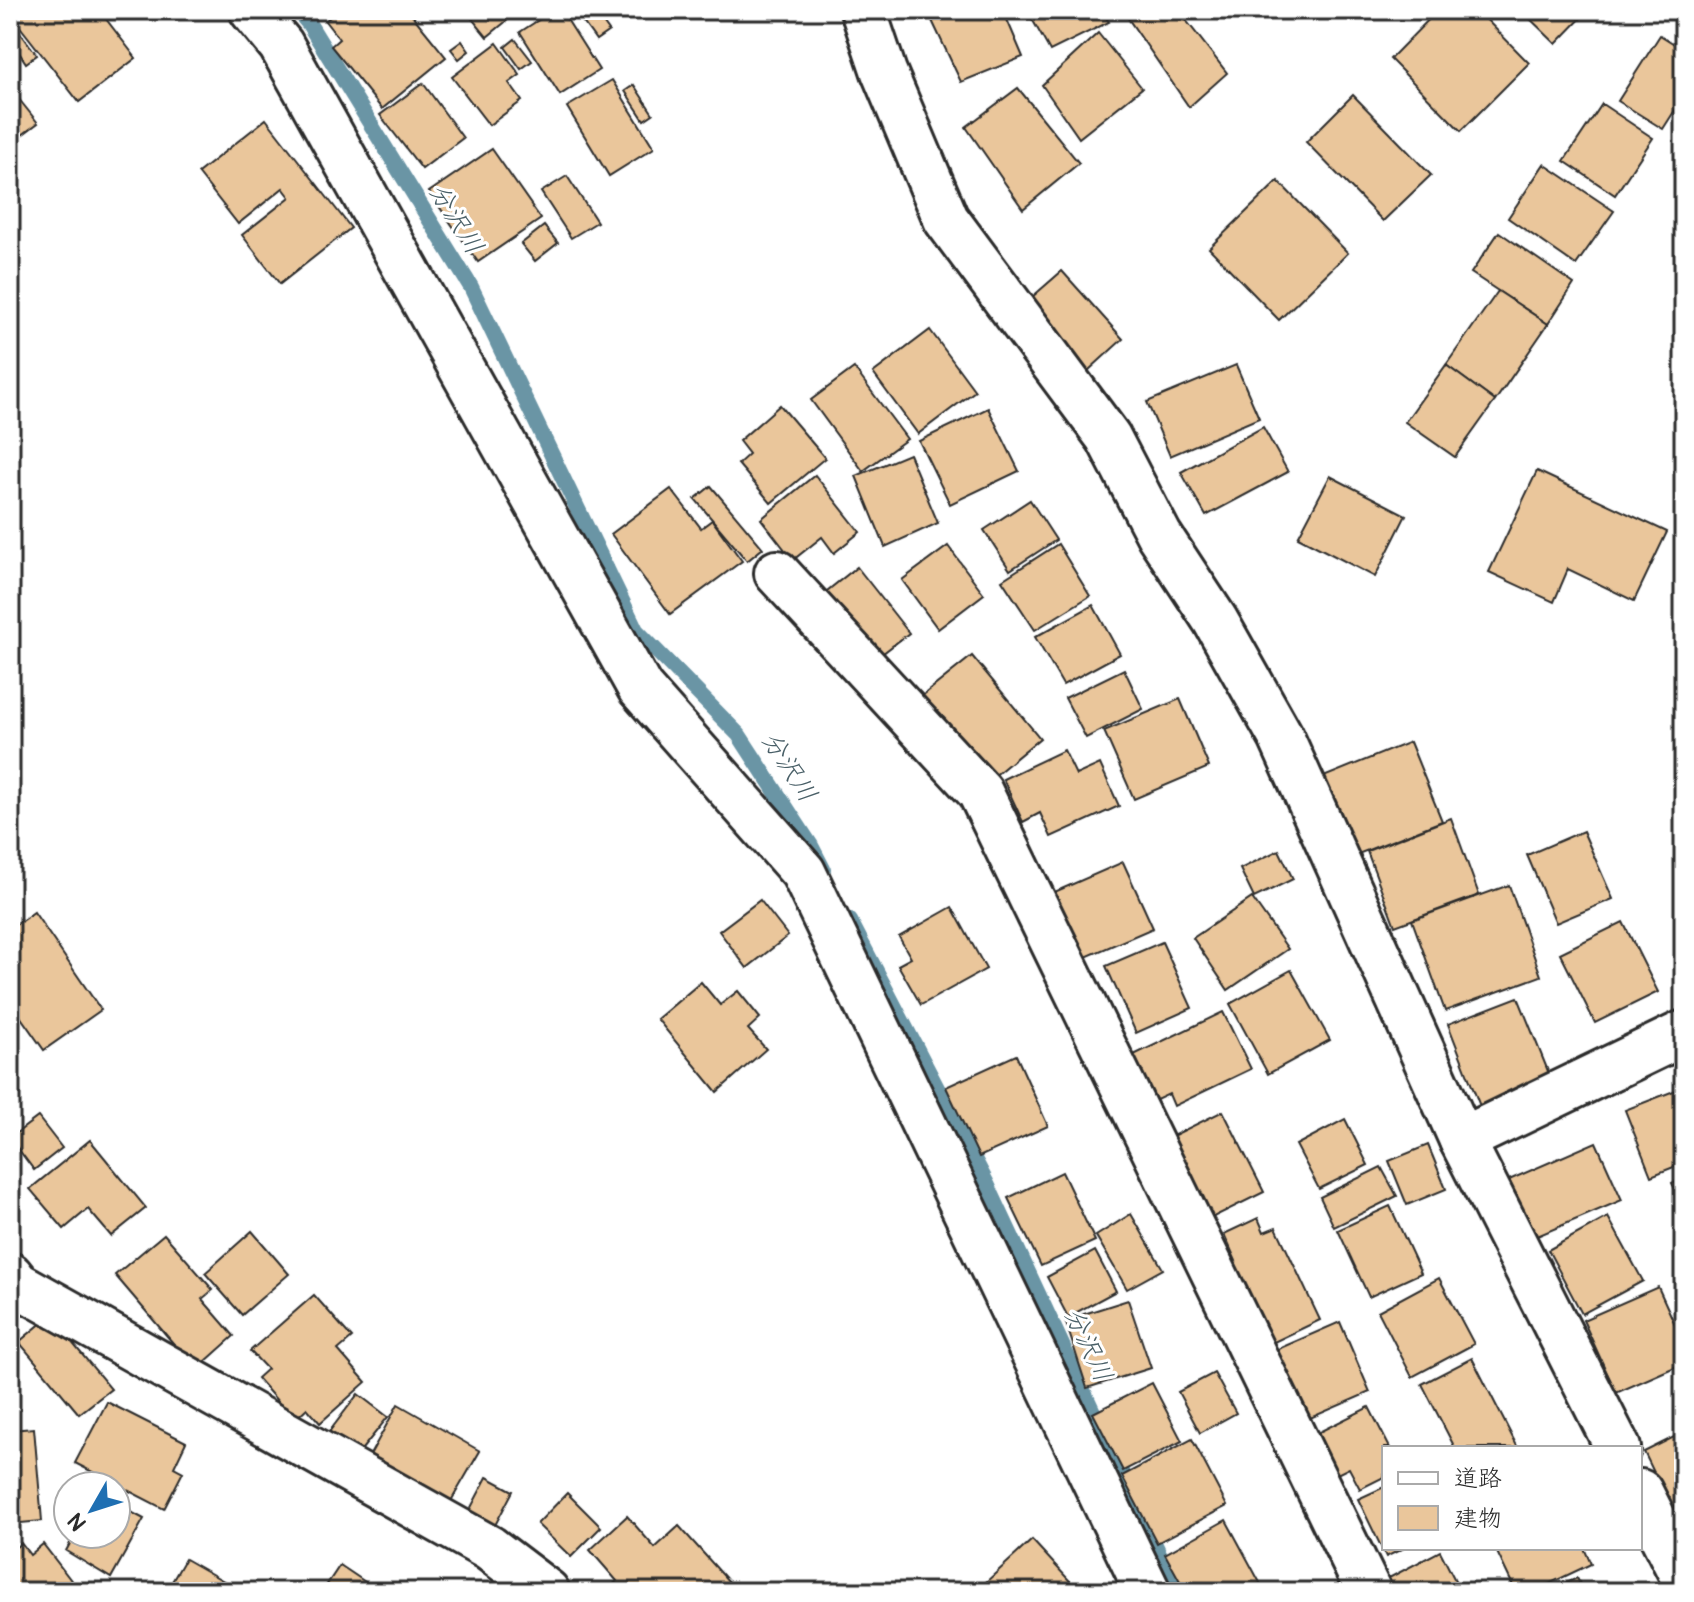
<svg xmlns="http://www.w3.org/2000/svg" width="1694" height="1602" viewBox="0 0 1694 1602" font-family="Pangolin,'Klee One',sans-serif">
  <rect width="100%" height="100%" fill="#fff"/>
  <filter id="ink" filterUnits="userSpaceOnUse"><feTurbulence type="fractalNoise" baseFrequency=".0125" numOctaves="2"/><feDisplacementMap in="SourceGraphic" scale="16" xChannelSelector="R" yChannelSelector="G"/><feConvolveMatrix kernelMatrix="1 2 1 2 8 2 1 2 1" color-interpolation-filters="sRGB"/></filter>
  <g filter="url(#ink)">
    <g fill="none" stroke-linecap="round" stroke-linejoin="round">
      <g stroke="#6a95a5" stroke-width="16">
        <polyline points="297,10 309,24 471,287 636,630 739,735 810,844 823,869"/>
        <polyline points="850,921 986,1182 1177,1592"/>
      </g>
    </g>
    <g fill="#eac69b" stroke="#2b2b2b" stroke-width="2">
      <polygon points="26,10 99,10 136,58 79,102 14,19"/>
      <polygon points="339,10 400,10 403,14 408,10 446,57 382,109 331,46 339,39 325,21"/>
      <polygon points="465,10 520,10 487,37"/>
      <polygon points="554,10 561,10 599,70 560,95 520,32"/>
      <polygon points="577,10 594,10 609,31 596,40 575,11"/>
      <polygon points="931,10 1003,10 1023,57 961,82 928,12"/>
      <polygon points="1027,10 1100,10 1109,22 1050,51"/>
      <polygon points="1129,10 1178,10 1227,73 1189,107 1125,14"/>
      <polygon points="1438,10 1477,10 1529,63 1461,131 1390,59"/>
      <polygon points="1521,10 1589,10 1556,44"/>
      <polygon points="16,27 37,55 26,63 10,39 10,31"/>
      <polygon points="1098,33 1142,88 1079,138 1042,85"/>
      <polygon points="1660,35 1684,50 1684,96 1663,129 1618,101"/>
      <polygon points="515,39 532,61 521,69 505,47"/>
      <polygon points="462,41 469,51 459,59 451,49"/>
      <polygon points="497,43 520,75 509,83 522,101 489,125 452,77"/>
      <polygon points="612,80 654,148 609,176 567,107"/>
      <polygon points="423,83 463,138 422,169 380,115"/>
      <polygon points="634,85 653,114 644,120 625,91"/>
      <polygon points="10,88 38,123 10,144"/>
      <polygon points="1018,88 1079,163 1023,209 966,127"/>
      <polygon points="1353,95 1431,175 1383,221 1306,142"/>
      <polygon points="1602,104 1653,138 1615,195 1564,161"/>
      <polygon points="266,119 351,228 280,284 242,235 290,197 283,188 238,224 198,173"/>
      <polygon points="492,149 541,219 478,262 429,192"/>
      <polygon points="1544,164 1614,211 1576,265 1508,218"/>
      <polygon points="567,176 597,222 571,238 541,192"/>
      <polygon points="1278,181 1348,253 1279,320 1209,248"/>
      <polygon points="544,226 558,243 535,261 521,244"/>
      <polygon points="1499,232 1574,284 1548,324 1471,273"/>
      <polygon points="1062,271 1123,339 1078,380 1016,311"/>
      <polygon points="1498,291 1548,324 1495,401 1446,365"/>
      <polygon points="930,330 975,391 918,434 873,373"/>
      <polygon points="1236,365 1259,418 1170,456 1147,402"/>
      <polygon points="1446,365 1495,401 1455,457 1405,422"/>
      <polygon points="854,368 907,439 863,471 811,400"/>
      <polygon points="780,405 825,458 771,503 738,464 749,454 739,441"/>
      <polygon points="988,408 1019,471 950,504 919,441"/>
      <polygon points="1263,427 1288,472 1206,516 1181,472"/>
      <polygon points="909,454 938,523 885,547 856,476"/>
      <polygon points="1537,471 1667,532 1634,601 1568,569 1554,602 1489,572"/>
      <polygon points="815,475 860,532 834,553 822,537 793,560 761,519"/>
      <polygon points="1330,476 1406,515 1375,577 1298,537"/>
      <polygon points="711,486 763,548 747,561 695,499"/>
      <polygon points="671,489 701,528 712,520 742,561 670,614 611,534"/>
      <polygon points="1030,500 1056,540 1010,570 984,530"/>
      <polygon points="1058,544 1090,596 1035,630 1002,580"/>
      <polygon points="948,546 984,594 938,629 902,580"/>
      <polygon points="857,567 909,633 869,664 817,599"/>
      <polygon points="1093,605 1120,654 1063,685 1035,637"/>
      <polygon points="972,656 1040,738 981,787 912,704"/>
      <polygon points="1124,669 1143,709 1086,738 1065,698"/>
      <polygon points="1180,699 1209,767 1134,799 1104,731"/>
      <polygon points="1410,742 1442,821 1353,856 1321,778"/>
      <polygon points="1064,750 1076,775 1100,764 1119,806 1051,837 1040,813 1023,822 1003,779"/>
      <polygon points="1451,818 1479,895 1395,926 1367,851"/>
      <polygon points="1583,831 1613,899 1556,923 1527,855"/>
      <polygon points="1279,850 1293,879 1254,898 1240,869"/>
      <polygon points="1123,862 1153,928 1072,963 1043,897"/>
      <polygon points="1509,885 1541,976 1445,1011 1412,920"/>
      <polygon points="1252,898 1288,949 1228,990 1193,938"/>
      <polygon points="760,900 788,936 747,968 719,931"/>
      <polygon points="952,907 986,969 921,1005 898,965 911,958 899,937"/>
      <polygon points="34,912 101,1010 44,1050 10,1002 10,929"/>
      <polygon points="1623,922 1658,992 1595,1023 1560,953"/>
      <polygon points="1162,942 1192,1008 1136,1033 1106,966"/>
      <polygon points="1291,970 1330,1040 1268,1074 1230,1004"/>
      <polygon points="701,982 720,1005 738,991 760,1018 748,1029 766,1049 717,1092 657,1019"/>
      <polygon points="1518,997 1554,1086 1483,1114 1448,1024"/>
      <polygon points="1223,1012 1251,1069 1174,1106 1169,1094 1137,1109 1115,1064"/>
      <polygon points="1016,1055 1048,1126 979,1157 946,1087"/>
      <polygon points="1684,1087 1684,1163 1651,1176 1625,1110"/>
      <polygon points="1223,1111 1264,1192 1185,1231 1144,1150"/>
      <polygon points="38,1117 62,1148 34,1170 10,1138"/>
      <polygon points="1345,1119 1368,1165 1319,1189 1296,1145"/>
      <polygon points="90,1140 146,1208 111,1236 88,1209 64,1229 30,1189"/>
      <polygon points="1596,1142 1622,1200 1535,1237 1509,1180"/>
      <polygon points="1428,1145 1446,1189 1407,1205 1389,1161"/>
      <polygon points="1381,1167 1397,1196 1334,1227 1320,1197"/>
      <polygon points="1062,1172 1095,1241 1041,1266 1008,1198"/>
      <polygon points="1684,1177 1684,1207 1672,1183"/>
      <polygon points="1390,1206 1421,1273 1369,1297 1338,1230"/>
      <polygon points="1131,1214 1163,1269 1127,1289 1096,1236"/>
      <polygon points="1608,1217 1643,1281 1582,1314 1548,1250"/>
      <polygon points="1258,1218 1264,1232 1276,1227 1320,1320 1259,1349 1221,1268 1236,1261 1224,1234"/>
      <polygon points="252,1231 289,1274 242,1315 205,1273"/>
      <polygon points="164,1234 213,1290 202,1299 234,1336 196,1370 115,1275"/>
      <polygon points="1095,1251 1116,1291 1068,1317 1047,1277"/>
      <polygon points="1439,1278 1474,1344 1412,1377 1378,1311"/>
      <polygon points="1658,1287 1684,1344 1684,1363 1616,1393 1583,1320"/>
      <polygon points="314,1295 352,1338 338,1350 366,1382 320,1423 307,1408 294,1420 257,1378 267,1369 250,1351"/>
      <polygon points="1128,1300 1151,1368 1087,1388 1065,1320"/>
      <polygon points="50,1316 111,1389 79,1414 19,1342"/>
      <polygon points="1340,1322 1370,1392 1301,1422 1271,1352"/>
      <polygon points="1472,1358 1518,1448 1455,1448 1422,1384"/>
      <polygon points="1214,1373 1236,1413 1200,1433 1178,1392"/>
      <polygon points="1152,1383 1182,1441 1123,1471 1093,1413"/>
      <polygon points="358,1394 388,1417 358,1454 329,1432"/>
      <polygon points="107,1402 186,1442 174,1467 183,1472 164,1509 75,1463"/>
      <polygon points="398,1404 480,1451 447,1508 366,1462"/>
      <polygon points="1369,1407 1390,1448 1384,1448 1384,1477 1360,1489 1349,1468 1325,1480 1305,1439"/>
      <polygon points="34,1428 42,1521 10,1524 10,1430"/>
      <polygon points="1684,1432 1684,1531 1683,1532 1644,1452"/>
      <polygon points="1192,1439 1227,1506 1157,1543 1122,1476"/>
      <polygon points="487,1477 513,1491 492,1531 466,1517"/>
      <polygon points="1384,1487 1384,1548 1404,1548 1386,1557 1358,1499"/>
      <polygon points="567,1493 601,1527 571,1557 537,1524"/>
      <polygon points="116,1504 144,1519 111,1578 66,1551 75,1534 116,1534"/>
      <polygon points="627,1516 655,1548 679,1526 730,1583 721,1592 604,1592 617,1581 590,1550"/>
      <polygon points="1226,1520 1265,1592 1186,1592 1165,1554"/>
      <polygon points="1032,1540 1080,1592 995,1592 986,1582"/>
      <polygon points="21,1543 30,1555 43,1544 80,1592 10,1592 10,1552"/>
      <polygon points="1495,1548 1584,1548 1591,1564 1532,1592 1516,1592"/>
      <polygon points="1440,1551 1461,1592 1367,1592 1366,1590"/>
      <polygon points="185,1559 243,1592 166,1592"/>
      <polygon points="340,1565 380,1592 322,1592"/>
      <polygon points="1577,1578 1584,1592 1548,1592"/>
    </g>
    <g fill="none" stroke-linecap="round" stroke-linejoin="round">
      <g stroke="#2b2b2b" stroke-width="50">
        <g id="minor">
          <polyline points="252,10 281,45 640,688 803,872 1148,1592"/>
          <polyline points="863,10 884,72 946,219 1108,437 1159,535 1215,620 1281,737 1462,1140 1684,1033"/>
          <polyline points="777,573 980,792 1369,1592"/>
          <polyline points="1462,1140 1618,1448"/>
          <polyline points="10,1275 17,1284 489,1548 547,1592"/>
          <polyline points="1640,1492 1684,1579"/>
        </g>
      </g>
      <use href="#minor" stroke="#fff" stroke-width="44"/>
    </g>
  </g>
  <g text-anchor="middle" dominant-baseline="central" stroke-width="6" stroke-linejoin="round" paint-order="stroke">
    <g font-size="26" font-style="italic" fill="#4a6068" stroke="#fff">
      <text transform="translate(456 219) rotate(58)">分沢川</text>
      <text transform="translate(789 767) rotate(57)">分沢川</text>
      <text transform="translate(1088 1345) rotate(65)">分沢川</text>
    </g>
  </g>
  <rect width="1694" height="1602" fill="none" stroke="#fff" stroke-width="40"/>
  <rect x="20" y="20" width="1654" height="1562" fill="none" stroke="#2b2b2b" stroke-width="3" filter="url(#ink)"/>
  <rect x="1382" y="1446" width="260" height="104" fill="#ffffff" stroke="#aaaaaa" stroke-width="2"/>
  <rect x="1398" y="1472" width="40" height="12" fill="#ffffff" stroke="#aaaaaa" stroke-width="2"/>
  <text x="1454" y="1486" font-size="24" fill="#2b2b2b">道路</text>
  <rect x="1398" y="1506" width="40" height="24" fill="#eac69b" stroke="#aaaaaa" stroke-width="2"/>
  <text x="1454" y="1526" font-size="24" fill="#2b2b2b">建物</text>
  <g transform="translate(92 1510) rotate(231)"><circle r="38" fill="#ffffff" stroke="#aaaaaa" stroke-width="2"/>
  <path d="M0-6L14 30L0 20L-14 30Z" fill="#1f6fb2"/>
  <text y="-12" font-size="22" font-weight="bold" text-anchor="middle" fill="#2b2b2b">N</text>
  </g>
</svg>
